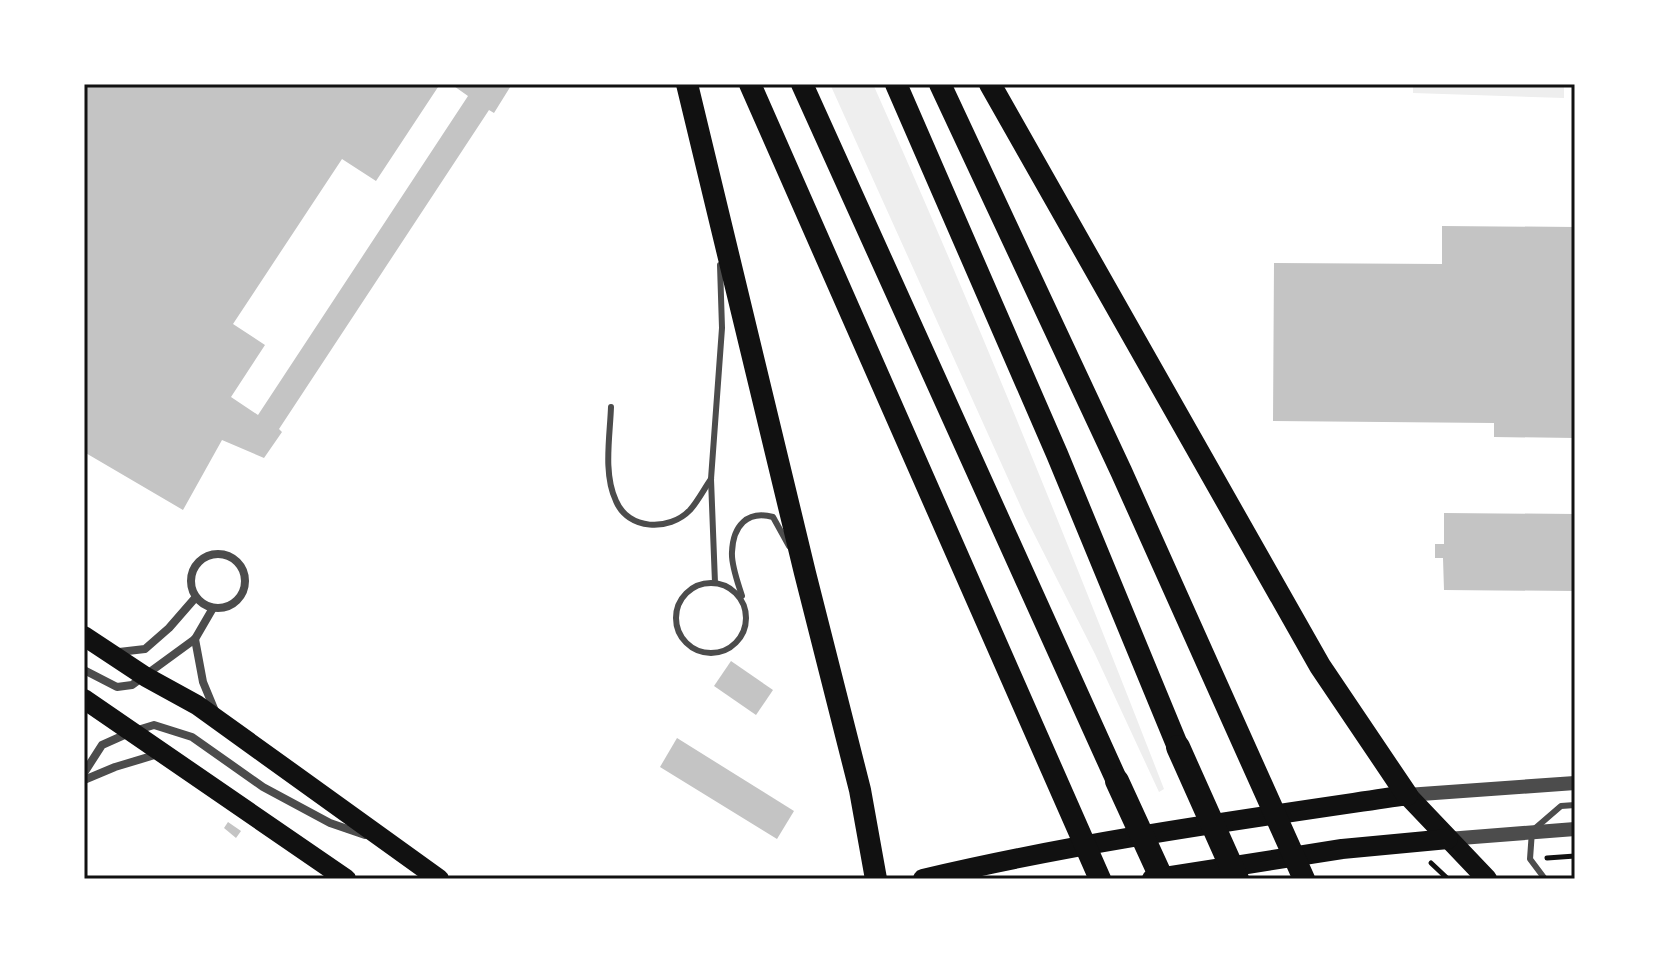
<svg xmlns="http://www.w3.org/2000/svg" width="1659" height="963" viewBox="0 0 1659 963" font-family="'Public Sans',sans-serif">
  <rect width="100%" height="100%" fill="#fff"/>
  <g fill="#eee">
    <path d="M 830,84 L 873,84 C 977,317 1072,552 1164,789 L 1159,792 L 1095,654 L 1025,516 Z"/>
    <polygon points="1413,84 1564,84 1564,98 1413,93"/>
  </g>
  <g fill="#c4c4c4">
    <polygon points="84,84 440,84 376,181 342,159 233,324 265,345 231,397 258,415 468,96 451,84 512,84 494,113 489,110 279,429 282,432 264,458 222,440 183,510 84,452"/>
    <polygon points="1442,226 1575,227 1575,438 1494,437 1494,423 1273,421 1274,263 1442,264"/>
    <polygon points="1444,513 1575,514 1575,591 1444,590 1443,558 1435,558 1435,544 1444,544"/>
    <polygon points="731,661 773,690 756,715 714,686"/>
    <polygon points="677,738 794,811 777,839 660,767"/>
    <polygon points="228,822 241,831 236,838 224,828"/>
  </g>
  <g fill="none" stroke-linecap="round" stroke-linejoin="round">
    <g stroke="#111" stroke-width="5">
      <polyline points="1547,858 1575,856"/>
      <polyline points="1431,863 1448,879"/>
    </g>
    <g stroke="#4c4c4c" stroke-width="6">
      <path d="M 611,407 C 610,436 603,474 616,501 C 628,530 669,532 690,510 C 698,501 704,489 711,479"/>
      <circle cx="711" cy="618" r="35"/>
      <polyline points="715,583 711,479 722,328 720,265"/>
      <path d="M 742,596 C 738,583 731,565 732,552 C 733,526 747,510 773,517 L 789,546"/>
      <polyline points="1545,879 1530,859 1532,831 1561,806 1575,805"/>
    </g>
    <g stroke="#4c4c4c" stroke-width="8">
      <circle cx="218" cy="581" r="27"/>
      <polyline points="195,639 203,682 215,711"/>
      <polyline points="119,652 145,649 169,628 196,597"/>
      <polyline points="84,670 117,687 132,685 195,639 213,608"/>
      <polyline points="84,773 102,745 131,732 154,725 192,737 263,787 330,823 365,835"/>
      <polyline points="84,780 115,767 158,754"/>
    </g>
    <g stroke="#4c4c4c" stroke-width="14">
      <polyline points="1407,795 1575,783"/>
      <polyline points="1448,839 1575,829"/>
    </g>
    <g stroke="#111" stroke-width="20">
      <polyline points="84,636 146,677 197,705 439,879"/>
      <polyline points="84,699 346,879"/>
      <path d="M 923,879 C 1083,841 1245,819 1407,795 L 1487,879"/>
      <polyline points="1152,879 1342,849 1448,839"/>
    </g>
    <g stroke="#111" stroke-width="22">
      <polyline points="687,84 805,573 860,790 876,879"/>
      <polyline points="750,84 1100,879"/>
      <polyline points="802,84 1117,781"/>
      <polyline points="896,84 1057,454 1178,747"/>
      <polyline points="940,84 1121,471 1304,879"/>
      <polyline points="990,84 1320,666 1407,795"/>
    </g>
    <g stroke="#111" stroke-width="24">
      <polyline points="1178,747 1237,879"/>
      <polyline points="1117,781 1162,879"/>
    </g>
  </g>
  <rect width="1659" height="963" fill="none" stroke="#ffffff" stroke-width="172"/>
  <rect x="86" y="86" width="1487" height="791" fill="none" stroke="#111" stroke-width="3"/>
</svg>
